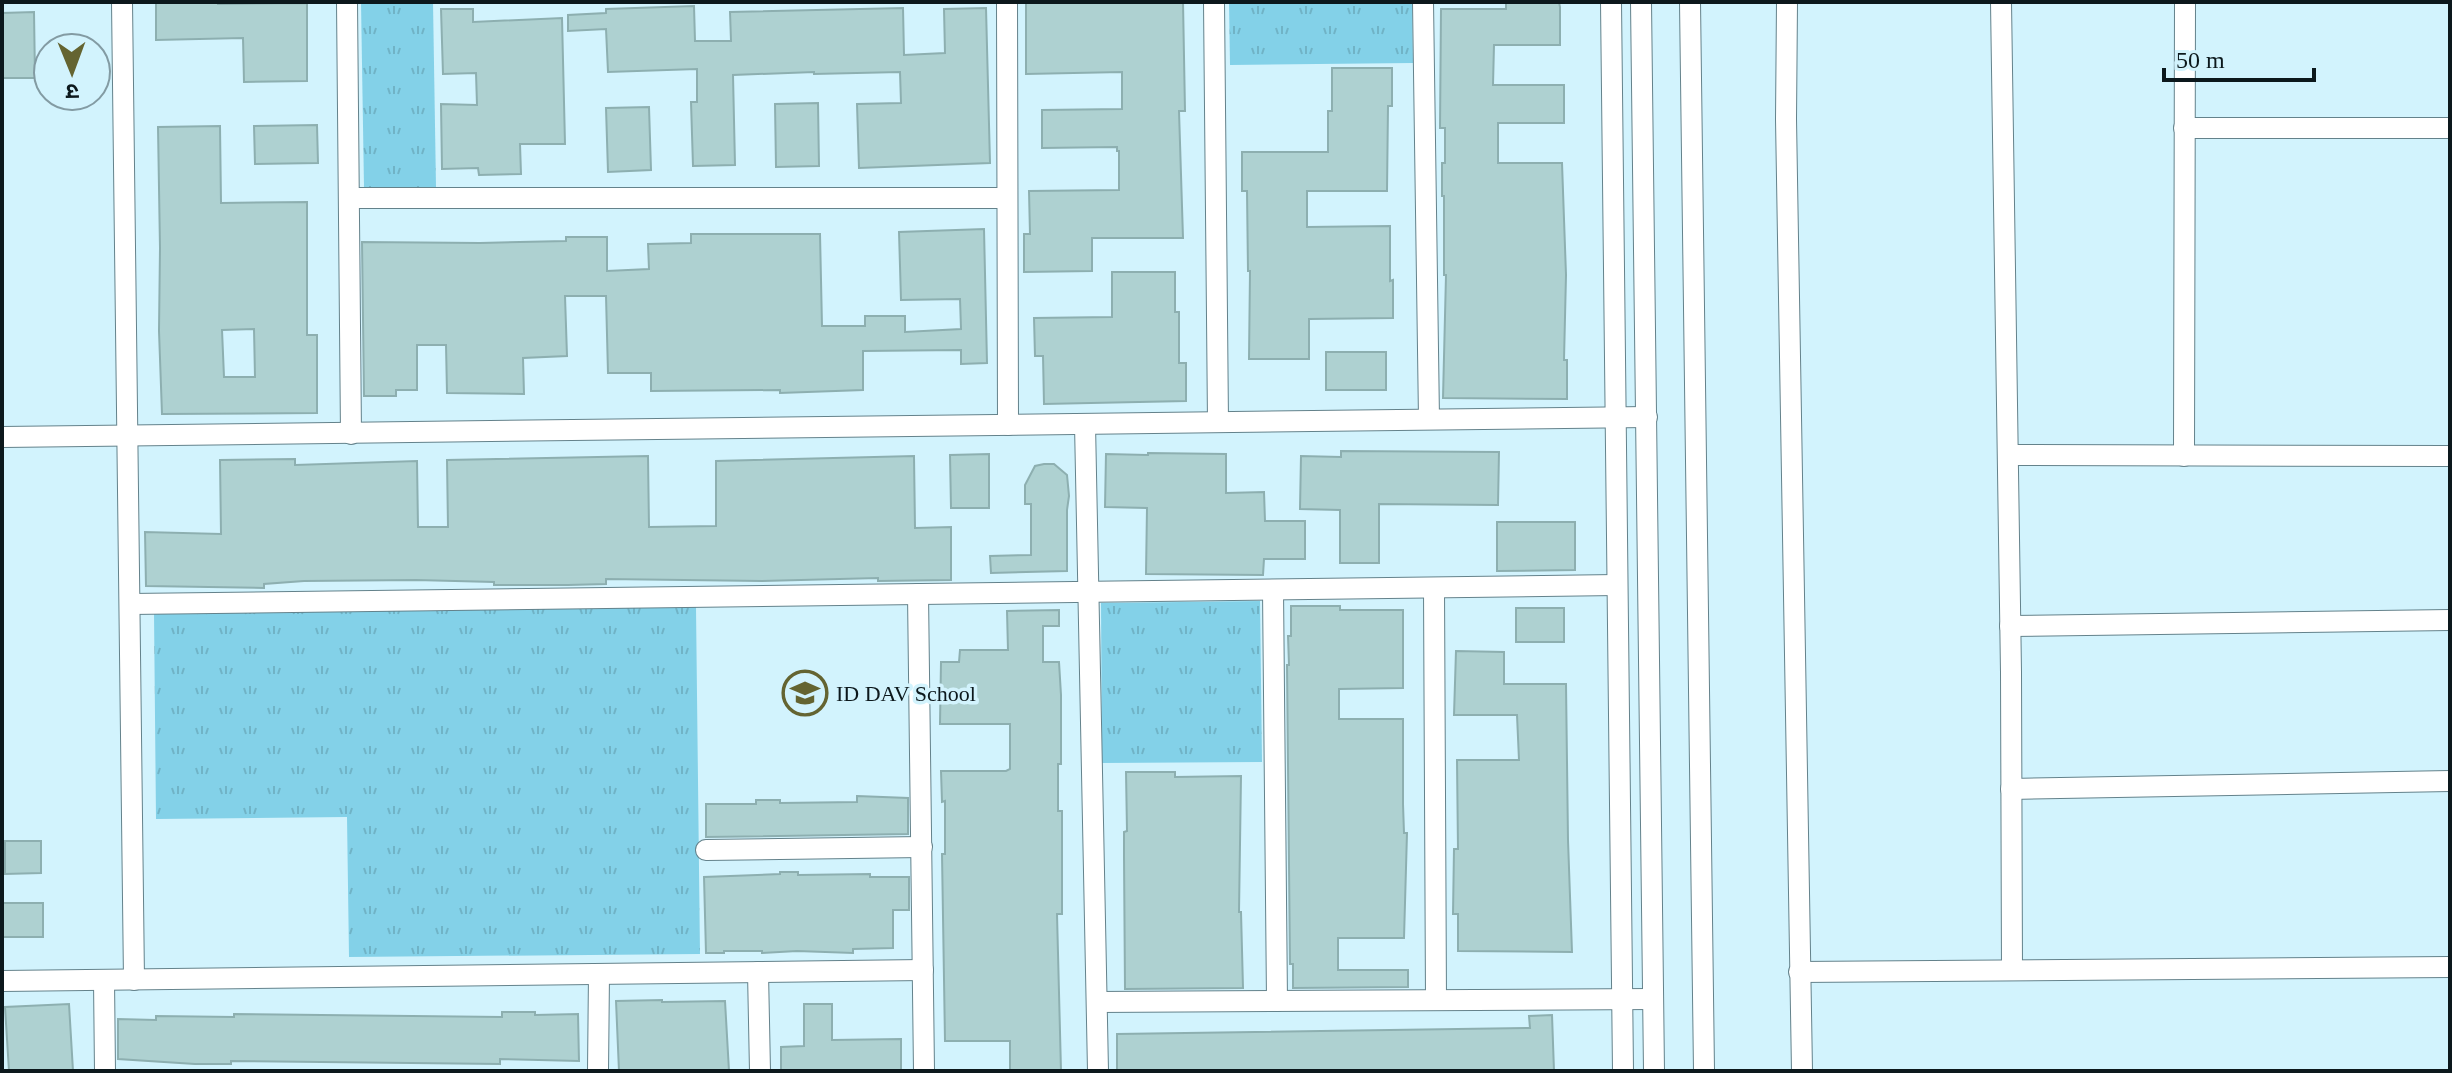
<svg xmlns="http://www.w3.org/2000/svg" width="2452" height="1073" viewBox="0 0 2452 1073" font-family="'Times New Roman','Noto Sans Devanagari',serif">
  <defs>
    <pattern id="park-tufts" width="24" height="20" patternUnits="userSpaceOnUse" patternTransform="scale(2)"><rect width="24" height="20" fill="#83d1e8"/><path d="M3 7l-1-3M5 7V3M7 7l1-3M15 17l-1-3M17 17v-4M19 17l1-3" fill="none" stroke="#70b3c6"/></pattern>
  </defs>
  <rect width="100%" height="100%" fill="#d2f3fd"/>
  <g fill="url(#park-tufts)">
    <polygon points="361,2 433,2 436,187 364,188"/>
    <polygon points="1229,2 1412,2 1413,63 1230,65"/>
    <polygon points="1260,601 1262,762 1102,763 1101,603"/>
    <polygon points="696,607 700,954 349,957 347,817 156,819 154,613"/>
  </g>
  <g fill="#aed1d1" stroke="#8dafb0" stroke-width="2" fill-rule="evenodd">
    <polygon points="156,2 218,2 218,4 307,3 307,81 244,82 243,38 156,40"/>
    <polygon points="1026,2 1183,2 1185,111 1179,111 1183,238 1092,238 1092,271 1024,272 1024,234 1030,234 1029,191 1119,190 1119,151 1117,151 1117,147 1042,148 1042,110 1122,109 1122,72 1026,74"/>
    <polygon points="1506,2 1559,2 1560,7 1560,45 1494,45 1493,85 1564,85 1564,123 1498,123 1498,163 1562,163 1566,275 1564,360 1567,360 1567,399 1443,398 1446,275 1444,275 1444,196 1442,196 1442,163 1445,163 1445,128 1440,128 1441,9 1506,9"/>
    <polygon points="694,6 695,41 731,41 730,12 903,8 904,55 945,53 944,9 986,8 990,163 859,168 857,104 901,103 900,72 814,74 814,72 733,75 735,165 693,166 691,102 697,102 697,69 608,72 606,29 568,31 568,15 606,13 606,9"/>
    <polygon points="441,9 473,9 473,22 562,18 565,144 520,144 521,174 479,175 478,168 442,169 441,104 477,105 476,73 443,74"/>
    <polygon points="34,12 35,78 2,78 2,13"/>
    <polygon points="1332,68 1392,68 1392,106 1388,106 1387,191 1307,191 1307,227 1390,226 1390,281 1393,280 1393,318 1309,319 1309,359 1249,359 1250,271 1248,271 1247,191 1242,191 1242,152 1328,152 1328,111 1332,111"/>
    <polygon points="818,103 819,166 776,167 775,104"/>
    <polygon points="649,107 651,170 608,172 606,108"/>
    <polygon points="317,125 318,163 255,164 254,126"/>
    <path d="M 220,126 L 221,203 L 307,202 L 307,335 L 317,335 L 317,413 L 162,414 L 159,331 L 160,248 L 158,127 ZM 254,329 L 255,377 L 224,377 L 222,330 Z"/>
    <polygon points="984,229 987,363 961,364 961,350 863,351 863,390 780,393 780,390 651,391 651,373 608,373 606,296 565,296 567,356 523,358 524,394 447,393 446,345 417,345 417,390 396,390 396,396 364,396 362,242 480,243 566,241 566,237 607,237 607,271 649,269 648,244 691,243 691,234 820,234 822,326 865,326 865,316 905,316 905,332 961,329 960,299 901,300 899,232"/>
    <polygon points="1112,272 1175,272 1175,312 1179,312 1179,363 1186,363 1186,401 1044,404 1043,356 1035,356 1034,318 1112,317"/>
    <rect x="1326" y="352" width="60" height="38"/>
    <polygon points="1341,451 1499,452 1498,505 1379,504 1379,563 1340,563 1340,510 1300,509 1301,456 1341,457"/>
    <polygon points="1148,453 1226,454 1226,493 1264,492 1265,521 1305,521 1305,559 1264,559 1263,575 1146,574 1147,508 1105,507 1106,454 1148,455"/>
    <polygon points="989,454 989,508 951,508 950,455"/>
    <polygon points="648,456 649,527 716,526 716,461 914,456 915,528 951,527 951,580 878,581 878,578 762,581 606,579 606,584 568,585 494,585 494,582 416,580 304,581 264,584 264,588 146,586 145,532 221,534 220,460 295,459 295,465 417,461 418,527 448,527 447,460"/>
    <polygon points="1044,464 1054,464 1067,475 1069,496 1067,510 1067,571 991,573 990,556 1031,555 1031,504 1025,504 1025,485 1035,466"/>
    <polygon points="1497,522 1575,522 1575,570 1497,571"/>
    <polygon points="1291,606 1340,606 1340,610 1403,610 1403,688 1339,689 1339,719 1403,719 1403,804 1404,833 1407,833 1404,938 1338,938 1338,970 1408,970 1408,987 1293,988 1293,964 1290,964 1287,665 1289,665 1288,636 1291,636"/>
    <rect x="1516" y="608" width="48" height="34"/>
    <polygon points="1059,610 1059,626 1043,626 1043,662 1059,662 1061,695 1061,764 1058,764 1058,811 1062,811 1062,914 1057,914 1061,1071 1010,1071 1010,1041 945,1041 942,854 945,854 945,801 942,802 941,771 1006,771 1010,769 1010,724 940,724 941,662 959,662 960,650 1008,650 1007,611"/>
    <polygon points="1456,651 1504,652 1504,684 1566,684 1568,840 1572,952 1458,951 1458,914 1453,914 1454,849 1458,849 1457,760 1519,760 1517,715 1454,715"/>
    <polygon points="1126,772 1175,772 1175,777 1241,776 1239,912 1241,912 1243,988 1125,989 1124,856 1124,832 1127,831"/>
    <polygon points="857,796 908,798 908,834 706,837 706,804 756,804 756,800 780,800 780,803 857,802"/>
    <polygon points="5,841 41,841 41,873 5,874"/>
    <polygon points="780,872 798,872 798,875 870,874 870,877 909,877 909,910 893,910 893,948 853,949 853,953 797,951 762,953 762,951 724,951 724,953 706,953 704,877 780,874"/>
    <rect x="2" y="903" width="41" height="34"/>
    <polygon points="662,1000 662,1002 725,1001 729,1071 619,1071 616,1001"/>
    <polygon points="69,1004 73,1071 9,1071 5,1007"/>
    <polygon points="804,1004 832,1004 832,1040 901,1039 901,1071 781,1071 781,1047 804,1046"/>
    <polygon points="502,1012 535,1012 535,1015 578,1014 579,1061 500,1059 500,1064 231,1061 231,1064 195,1064 118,1059 118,1019 156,1020 156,1016 234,1017 234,1014 502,1017"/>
    <polygon points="1552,1015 1554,1071 1117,1071 1117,1034 1530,1028 1529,1016"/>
  </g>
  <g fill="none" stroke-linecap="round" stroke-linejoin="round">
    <g stroke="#64828b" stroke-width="22">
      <g id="street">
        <polyline points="122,2 134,980"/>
        <polyline points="347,2 351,434"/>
        <polyline points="1007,2 1008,425"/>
        <polyline points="1214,2 1218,422"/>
        <polyline points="1423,2 1429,419"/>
        <polyline points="1611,2 1623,1071"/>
        <polyline points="1641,2 1654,1071"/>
        <polyline points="1690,2 1704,1071"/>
        <polyline points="1787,2 1786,119 1802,1071"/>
        <polyline points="2001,2 2011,672 2012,970"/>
        <polyline points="2184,128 2450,128"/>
        <polyline points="349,198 1007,198"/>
        <polyline points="1085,424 1098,1071"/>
        <polyline points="2,437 1647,417"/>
        <polyline points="2008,455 2450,456"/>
        <polyline points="2184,456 2185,2"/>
        <polyline points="1434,588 1436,1000"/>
        <polyline points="1273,590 1277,1001"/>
        <polyline points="918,594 924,1071"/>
        <polyline points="130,604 1617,585"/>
        <polyline points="2010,626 2450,620"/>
        <polyline points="2011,789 2450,781"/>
        <polyline points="706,850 922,847"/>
        <polyline points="758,972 760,1071"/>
        <polyline points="1799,972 2450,967"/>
        <polyline points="104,980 105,1071"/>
        <polyline points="2,981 923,970"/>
        <polyline points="1097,1002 1652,999"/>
        <polyline points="598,1071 599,974"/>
      </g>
    </g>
    <use href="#street" stroke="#fff" stroke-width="20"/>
  </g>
  <defs>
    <g id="school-ring" transform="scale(2.3)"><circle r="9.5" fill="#d2f3fd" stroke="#646431" stroke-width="1.5"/><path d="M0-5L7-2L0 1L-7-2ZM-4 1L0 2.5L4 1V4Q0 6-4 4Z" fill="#646431"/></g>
  </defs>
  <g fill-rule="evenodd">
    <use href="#school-ring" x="805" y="693"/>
  </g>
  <g text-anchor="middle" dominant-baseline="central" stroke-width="7" stroke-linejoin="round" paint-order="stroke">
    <g font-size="22" fill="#0c181c" stroke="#d2f3fd" text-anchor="start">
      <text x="836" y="693">ID DAV School</text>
    </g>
  </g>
  <rect width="2452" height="1073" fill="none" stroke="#0c181c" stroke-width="8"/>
  <g transform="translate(72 72) rotate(179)"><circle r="38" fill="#d2f3fd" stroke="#839ba3" stroke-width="2"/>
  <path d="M0-6L14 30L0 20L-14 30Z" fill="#646431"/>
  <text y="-12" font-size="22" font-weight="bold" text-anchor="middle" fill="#0c181c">उ</text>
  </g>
  <path d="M2164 68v12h150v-12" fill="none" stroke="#0c181c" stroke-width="4"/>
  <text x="2176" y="68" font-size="24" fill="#0c181c" stroke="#d2f3fd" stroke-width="6" paint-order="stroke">50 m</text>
</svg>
